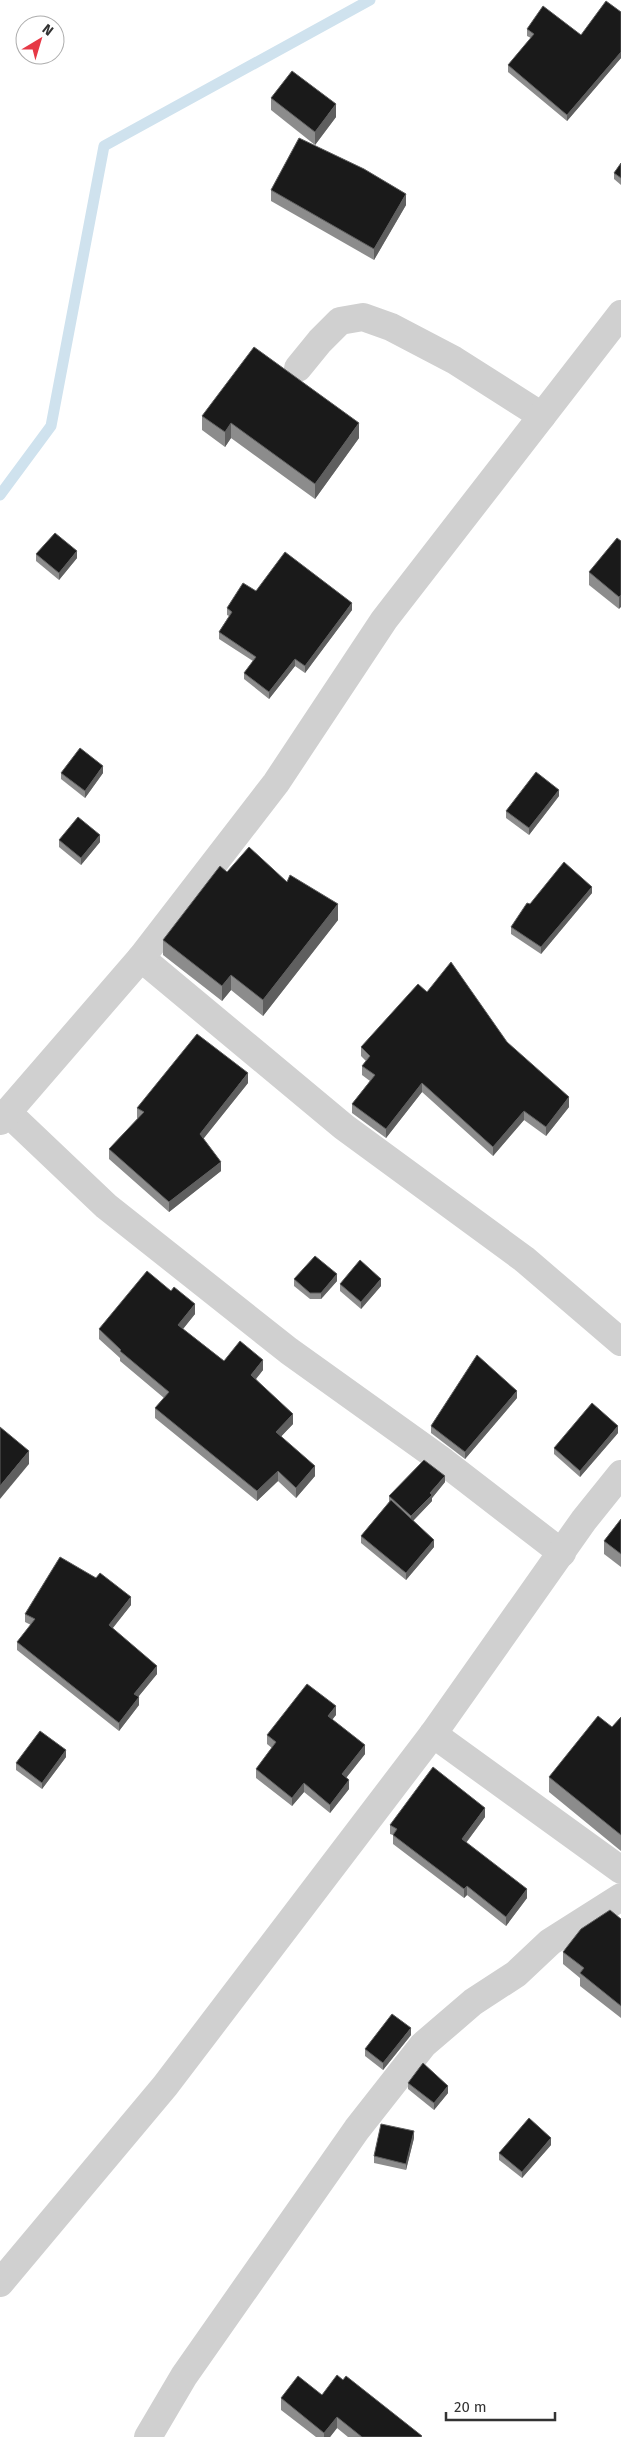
<svg xmlns="http://www.w3.org/2000/svg" width="621" height="2437" viewBox="0 0 621 2437" font-family="'Fira Sans',sans-serif">
  <rect width="100%" height="100%" fill="#fff"/>
  <g fill="none" stroke-linecap="round" stroke-linejoin="round">
    <polyline stroke="#cfe2ee" stroke-width="11" points="0,495 51,426 104,146 370,0"/>
    <g stroke="#d0d0d0" stroke-width="28">
      <polyline points="298,368 320,341 340,321 363,317 391,327 454,360 542,416"/>
      <polyline points="141,958 344,1127 524,1259 621,1342"/>
      <polyline points="7,1112 106,1206 289,1351 444,1462 562,1553"/>
      <polyline points="0,1121 141,958 276,783 384,620 621,314"/>
      <polyline points="433,1734 621,1870"/>
      <polyline points="0,2283 165,2086 433,1734 584,1520 621,1474"/>
      <polyline points="148,2437 184,2376 357,2129 423,2045 473,2002 516,1974 550,1942 621,1897"/>
    </g>
  </g>
  <g fill="#8c8c8c">
    <polygon points="621,12 621,58 567,121 508,72 508,65 531,38 527,36 527,29 581,35"/>
    <polygon points="271,98 336,117 315,145 271,110"/>
    <polygon points="621,163 621,185 614,179 614,173"/>
    <polygon points="271,190 406,205 374,260 271,201"/>
    <polygon points="202,416 359,438 315,499 231,438 225,447 202,430"/>
    <polygon points="621,541 619,609 589,585 589,572"/>
    <polygon points="36,554 77,558 59,580 36,561"/>
    <polygon points="256,591 352,610 305,673 295,666 269,699 244,679 244,673 253,661 219,639 219,632 229,616 227,615 227,608"/>
    <polygon points="61,773 103,773 85,798 61,779"/>
    <polygon points="559,796 529,835 506,818 506,811"/>
    <polygon points="59,840 100,842 81,865 59,847"/>
    <polygon points="227,872 287,882 338,920 263,1016 231,990 222,1001 163,955 163,940"/>
    <polygon points="592,893 541,954 511,934 511,927 530,904"/>
    <polygon points="427,992 507,1042 569,1107 546,1136 524,1120 493,1156 422,1092 386,1138 352,1113 352,1104 370,1081 362,1075 362,1066 366,1061 361,1056 361,1047"/>
    <polygon points="248,1083 203,1139 221,1171 169,1212 109,1159 109,1149 138,1118 137,1118 137,1108"/>
    <polygon points="294,1279 337,1281 321,1299 310,1299 294,1286"/>
    <polygon points="340,1284 381,1286 361,1309 340,1291"/>
    <polygon points="171,1291 195,1314 183,1329 224,1361 263,1370 256,1379 293,1424 281,1436 315,1476 296,1498 278,1481 257,1501 155,1418 155,1408 164,1398 120,1361 120,1358 99,1339 99,1329"/>
    <polygon points="517,1398 465,1459 431,1433 431,1426"/>
    <polygon points="618,1433 580,1477 554,1454 554,1448"/>
    <polygon points="445,1482 432,1498 432,1501 413,1521 434,1547 406,1580 361,1543 361,1536 389,1502 389,1496"/>
    <polygon points="621,1519 621,1567 604,1554 604,1541"/>
    <polygon points="131,1605 112,1628 157,1674 138,1697 139,1705 119,1731 17,1650 17,1642 31,1625 25,1622 25,1614"/>
    <polygon points="336,1715 332,1719 365,1754 346,1778 349,1789 330,1813 304,1792 292,1806 256,1778 256,1769 272,1748 267,1744 267,1735"/>
    <polygon points="621,1717 621,1851 549,1792 549,1777 612,1727"/>
    <polygon points="66,1757 42,1789 16,1770 16,1763"/>
    <polygon points="485,1817 466,1843 527,1898 506,1926 467,1895 464,1898 393,1844 393,1835 390,1834 390,1825"/>
    <polygon points="621,1919 621,2018 580,1986 580,1978 563,1964 563,1952"/>
    <polygon points="411,2035 383,2070 365,2056 365,2049"/>
    <polygon points="408,2083 448,2093 434,2110 408,2089"/>
    <polygon points="414,2138 406,2170 374,2163 374,2156"/>
    <polygon points="551,2145 522,2178 499,2160 499,2153"/>
    <polygon points="322,2395 422,2437 348,2437 337,2428 330,2437 316,2437 281,2410 281,2398"/>
  </g>
  <g fill="#5f5f5f">
    <polygon points="621,52 621,58 567,121 567,115"/>
    <polygon points="336,104 336,117 315,145 315,132"/>
    <polygon points="406,194 406,205 374,260 374,249"/>
    <polygon points="231,423 231,438 225,447 225,432"/>
    <polygon points="359,423 359,438 315,499 315,484"/>
    <polygon points="77,551 77,558 59,580 59,573"/>
    <polygon points="621,595 621,607 619,609 619,597"/>
    <polygon points="352,603 352,610 305,673 305,666"/>
    <polygon points="295,659 295,666 269,699 269,692"/>
    <polygon points="103,766 103,773 85,798 85,791"/>
    <polygon points="559,790 559,796 529,835 529,828"/>
    <polygon points="100,835 100,842 81,865 81,858"/>
    <polygon points="592,887 592,893 541,954 541,947"/>
    <polygon points="338,904 338,920 263,1016 263,1000"/>
    <polygon points="231,975 231,990 222,1001 222,986"/>
    <polygon points="248,1073 248,1083 200,1143 200,1134"/>
    <polygon points="422,1083 422,1092 386,1138 386,1129"/>
    <polygon points="569,1097 569,1107 546,1136 546,1127"/>
    <polygon points="524,1111 524,1120 493,1156 493,1147"/>
    <polygon points="221,1162 221,1171 169,1212 169,1202"/>
    <polygon points="337,1274 337,1281 321,1299 321,1293"/>
    <polygon points="381,1279 381,1286 361,1309 361,1302"/>
    <polygon points="195,1304 195,1314 178,1335 178,1325"/>
    <polygon points="263,1360 263,1370 251,1385 251,1375"/>
    <polygon points="517,1391 517,1398 465,1459 465,1452"/>
    <polygon points="293,1414 293,1424 276,1442 276,1432"/>
    <polygon points="618,1426 618,1433 580,1477 580,1471"/>
    <polygon points="29,1451 29,1464 0,1499 0,1486"/>
    <polygon points="315,1466 315,1476 296,1498 296,1488"/>
    <polygon points="278,1471 278,1481 257,1501 257,1491"/>
    <polygon points="445,1476 445,1482 432,1498 432,1501 411,1523 411,1516"/>
    <polygon points="434,1540 434,1547 406,1580 406,1573"/>
    <polygon points="131,1597 131,1605 109,1633 109,1625"/>
    <polygon points="157,1666 157,1674 134,1702 134,1694"/>
    <polygon points="139,1697 139,1705 119,1731 119,1723"/>
    <polygon points="336,1706 336,1715 328,1725 328,1716"/>
    <polygon points="365,1745 365,1754 342,1783 342,1774"/>
    <polygon points="66,1750 66,1757 42,1789 42,1783"/>
    <polygon points="349,1780 349,1789 330,1813 330,1805"/>
    <polygon points="304,1783 304,1792 292,1806 292,1798"/>
    <polygon points="485,1808 485,1817 462,1848 462,1839"/>
    <polygon points="467,1886 467,1895 464,1898 464,1889"/>
    <polygon points="527,1889 527,1898 506,1926 506,1917"/>
    <polygon points="411,2028 411,2035 383,2070 383,2063"/>
    <polygon points="448,2086 448,2093 434,2110 434,2103"/>
    <polygon points="414,2131 414,2138 406,2170 406,2164"/>
    <polygon points="551,2138 551,2145 522,2178 522,2172"/>
    <polygon points="337,2417 337,2428 330,2437 324,2437 324,2433"/>
  </g>
  <g fill="#1a1a1a" stroke="#5f5f5f">
    <polygon points="606,1 621,12 621,52 567,115 508,65 534,34 527,29 543,6 581,35"/>
    <polygon points="292,71 336,104 315,132 271,98"/>
    <polygon points="299,138 364,169 406,194 374,249 271,190"/>
    <polygon points="621,163 621,178 614,173"/>
    <polygon points="254,347 359,423 315,484 231,423 225,432 202,416"/>
    <polygon points="55,533 77,551 59,573 36,554"/>
    <polygon points="617,538 621,541 621,595 619,597 589,572"/>
    <polygon points="285,552 352,603 305,666 295,659 269,692 244,673 256,657 219,632 232,612 227,608 243,583 256,591"/>
    <polygon points="80,748 103,766 85,791 61,773"/>
    <polygon points="536,772 559,790 529,828 506,811"/>
    <polygon points="78,817 100,835 81,858 59,840"/>
    <polygon points="249,847 287,882 290,875 338,904 263,1000 231,975 222,986 163,940 220,866 227,872"/>
    <polygon points="564,862 592,887 541,947 511,927 527,903 530,904"/>
    <polygon points="451,962 507,1042 569,1097 546,1127 524,1111 493,1147 422,1083 386,1129 352,1104 375,1075 362,1066 370,1056 361,1047 418,984 427,992"/>
    <polygon points="197,1034 248,1073 200,1134 221,1162 169,1202 109,1149 144,1112 137,1108"/>
    <polygon points="315,1256 337,1274 321,1293 310,1293 294,1279"/>
    <polygon points="360,1260 381,1279 361,1302 340,1284"/>
    <polygon points="147,1271 171,1291 174,1287 195,1304 178,1325 224,1361 240,1341 263,1360 251,1375 293,1414 276,1432 315,1466 296,1488 278,1471 257,1491 155,1408 169,1392 120,1351 121,1350 99,1329"/>
    <polygon points="477,1355 517,1391 465,1452 431,1426"/>
    <polygon points="592,1403 618,1426 580,1471 554,1448"/>
    <polygon points="0,1427 29,1451 0,1486"/>
    <polygon points="424,1460 445,1476 430,1493 432,1495 411,1516 389,1496"/>
    <polygon points="391,1500 434,1540 406,1573 361,1536"/>
    <polygon points="621,1519 621,1554 604,1541"/>
    <polygon points="60,1557 96,1578 100,1573 131,1597 109,1625 157,1666 134,1694 139,1697 119,1723 17,1642 35,1619 25,1614"/>
    <polygon points="307,1684 336,1706 328,1716 365,1745 342,1774 349,1780 330,1805 304,1783 292,1798 256,1769 276,1742 267,1735"/>
    <polygon points="598,1716 612,1727 621,1717 621,1835 549,1777"/>
    <polygon points="40,1731 66,1750 42,1783 16,1763"/>
    <polygon points="433,1767 485,1808 462,1839 527,1889 506,1917 467,1886 464,1889 393,1835 397,1829 390,1825"/>
    <polygon points="610,1910 621,1919 621,2006 580,1973 584,1968 563,1952 581,1929"/>
    <polygon points="392,2014 411,2028 383,2063 365,2049"/>
    <polygon points="423,2063 448,2086 434,2103 408,2083"/>
    <polygon points="529,2118 551,2138 522,2172 499,2153"/>
    <polygon points="381,2124 414,2131 406,2164 374,2156"/>
    <polygon points="337,2375 343,2380 346,2376 422,2436 421,2437 362,2437 337,2417 324,2433 281,2398 298,2376 322,2395"/>
  </g>
  <g transform="translate(40 40) rotate(38)"><circle r="24" fill="#ffffff" stroke="#adadad"/>
  <path d="M0-4L9 19L0 12L-9 19Z" fill="#e63946"/>
  <text y="-8" font-size="14" font-weight="bold" text-anchor="middle" fill="#333333">N</text>
  </g>
  <path d="M446 2412v8h109v-8" fill="none" stroke="#333333" stroke-width="2.5"/>
  <text x="454" y="2412" font-size="15" fill="#333333" stroke="#ffffff" stroke-width="4" paint-order="stroke">20 m</text>
</svg>
